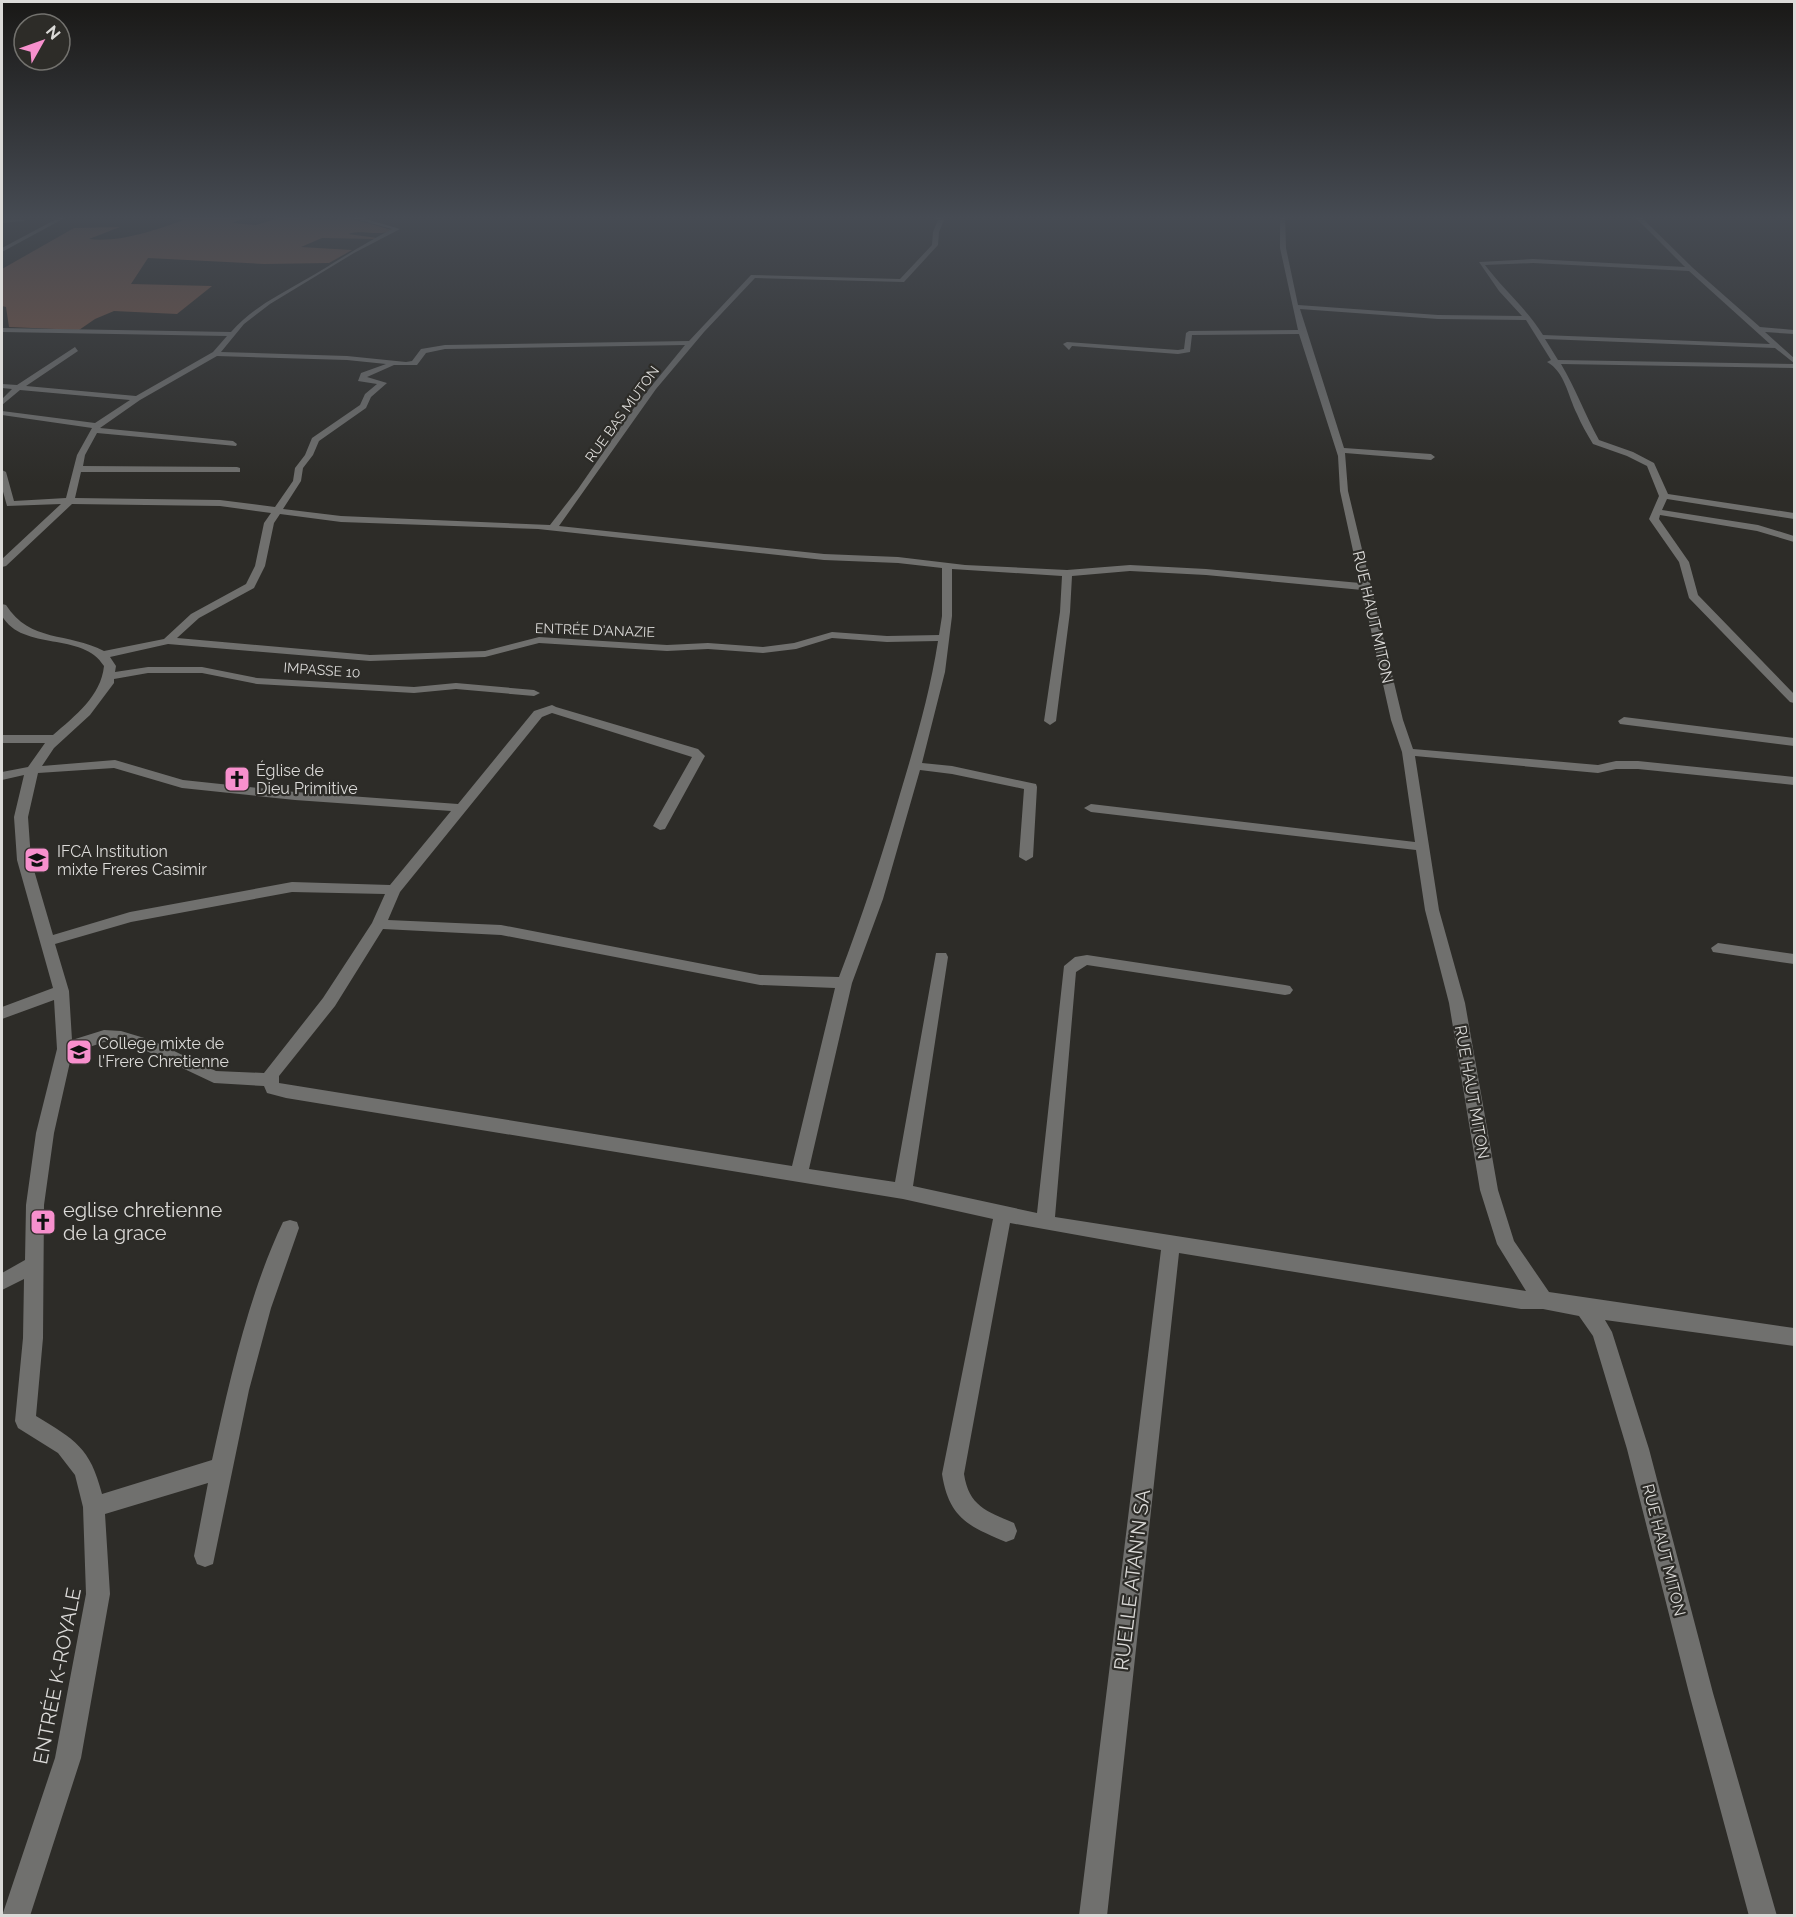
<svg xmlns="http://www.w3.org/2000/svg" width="1796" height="1917" viewBox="0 0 1796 1917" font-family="Raleway,sans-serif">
  <rect width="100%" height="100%" fill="#2d2c28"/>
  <path fill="#7c5746" d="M 184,215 L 252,215 L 232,223 L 256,225 L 282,217 L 324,220 L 350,218 L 392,230 C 380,237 362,229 348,234 L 377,238 L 375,239 L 322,238 L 301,247 L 352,250 L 329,263 L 264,264 L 148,258 L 131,284 L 212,286 L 177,314 L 114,311 L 95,319 L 79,330 L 9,327 L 6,307 L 2,306 L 2,269 L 74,228 L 120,227 L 89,239 C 118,243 156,230 184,220 L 175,218 Z"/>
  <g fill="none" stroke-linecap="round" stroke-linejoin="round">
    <g fill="#70706e" fill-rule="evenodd">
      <polygon points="64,215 70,215 2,252 2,248"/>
      <path d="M 352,215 L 400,229 L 354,253 L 270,304 L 244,324 L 221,352 L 347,356 L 406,362 L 412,361 L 421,349 L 445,345 L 689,341 L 751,275 L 900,279 L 932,245 L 933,232 L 938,220 L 932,215 L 938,215 L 944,220 L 939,232 L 938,245 L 904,282 L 755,278 L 704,332 L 656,389 L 559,526 L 824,554 L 898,557 L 965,565 L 1067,570 L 1130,565 L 1206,569 L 1360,583 L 1340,491 L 1338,456 L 1299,334 L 1192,335 L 1190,352 L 1178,354 L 1072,346 L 1069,350 L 1063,344 L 1067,342 L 1178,350 L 1184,349 L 1186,333 L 1189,331 L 1298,330 L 1280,248 L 1280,215 L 1285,215 L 1286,248 L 1298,305 L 1438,315 L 1522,316 L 1499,291 L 1479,262 L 1533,259 L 1685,267 L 1633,215 L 1639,215 L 1693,268 L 1760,327 L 1794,330 L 1794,334 L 1765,332 L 1794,358 L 1794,363 L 1775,348 L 1545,339 L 1558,360 L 1794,364 L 1794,368 L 1561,364 C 1576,389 1585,415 1599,440 L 1633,452 L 1654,463 L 1668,494 L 1794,513 L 1794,519 L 1667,499 L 1662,510 L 1758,525 L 1794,536 L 1794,542 L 1757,531 L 1660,515 L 1659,519 L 1689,562 L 1698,595 L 1794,694 L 1794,703 L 1790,702 L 1689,598 L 1679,562 L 1649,519 L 1659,496 L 1647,466 L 1627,456 L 1593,444 C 1587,434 1581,424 1577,414 C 1568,396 1565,372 1547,362 L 1551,360 L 1526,320 L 1438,319 L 1300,309 L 1344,448 L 1431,454 L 1435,457 L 1431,460 L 1345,453 L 1348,491 L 1403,720 L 1413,749 L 1598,765 L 1616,761 L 1638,761 L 1794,777 L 1794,785 L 1638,769 L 1616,769 L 1598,773 L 1415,756 L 1439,910 L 1465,1003 L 1498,1190 L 1514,1241 L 1549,1292 L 1794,1328 L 1794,1346 L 1605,1320 L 1612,1332 L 1649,1449 L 1713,1693 L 1777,1916 L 1749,1916 L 1689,1693 L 1627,1449 L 1593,1336 L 1579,1316 L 1543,1309 L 1521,1309 L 1179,1253 L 1107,1916 L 1079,1916 L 1161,1250 L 1010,1223 L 964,1474 C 969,1506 986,1511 1014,1523 L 1017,1531 L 1014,1539 L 1006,1542 C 968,1526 949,1518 942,1474 L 993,1219 L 903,1199 L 286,1098 L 267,1093 L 264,1086 L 214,1083 L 140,1048 L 121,1043 L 104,1042 L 72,1053 L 54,1133 L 44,1205 L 43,1338 L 36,1416 C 75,1440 90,1447 102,1494 L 212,1460 C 229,1383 249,1293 283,1222 L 290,1220 L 297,1222 L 299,1228 L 271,1308 L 249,1390 L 213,1564 L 205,1567 L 197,1564 L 194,1556 L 208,1483 L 105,1514 L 110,1594 L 81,1758 L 30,1916 L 2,1916 L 55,1758 L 86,1594 L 83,1507 L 75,1475 L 58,1453 L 18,1428 L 15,1421 L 23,1338 L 24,1279 L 2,1290 L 2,1273 L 25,1260 L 26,1205 L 36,1133 L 57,1049 L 54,1000 L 2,1019 L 2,1007 L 53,988 L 17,860 L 14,817 L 24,775 L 2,780 L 2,772 L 28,767 L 45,743 L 2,743 L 2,735 L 53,735 C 75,716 101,696 104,666 C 83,631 23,652 2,616 L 2,604 L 6,605 C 30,643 68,632 104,651 L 164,639 L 191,614 L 246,584 L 255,566 L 264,523 L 271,513 L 220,506 L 72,504 L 6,566 L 2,567 L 2,559 L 61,504 L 7,506 L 2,488 L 2,470 L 6,472 L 14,501 L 66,498 L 77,455 L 92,428 L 2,415 L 2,411 L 95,423 L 130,400 L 20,390 L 2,405 L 2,399 L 12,389 L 2,388 L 2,384 L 17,385 L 75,347 L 78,351 L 26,386 L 136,396 L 213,352 L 227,336 L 2,332 L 2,328 L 231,332 C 251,309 277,296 303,281 C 333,264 361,245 392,229 L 351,218 ZM 1533,263 L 1689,271 L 1770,344 L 1543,335 C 1527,309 1503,289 1485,265 ZM 685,345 L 636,405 L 578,489 L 550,525 L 341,516 L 283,509 L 301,481 L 303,468 L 313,455 L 319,441 L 366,408 L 371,397 L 387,383 L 367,377 L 394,365 L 417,365 L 426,353 L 445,349 ZM 217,356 L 347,360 L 386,364 L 361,373 L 358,381 L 377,384 L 365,394 L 360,405 L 312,438 L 305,455 L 295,468 L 293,481 L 275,507 L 220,500 L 75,498 L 81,472 L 240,472 L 240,468 L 237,467 L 83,466 L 85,455 L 97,433 L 236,446 L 237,444 L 233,441 L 100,428 L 140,400 ZM 280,514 L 341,522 L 538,529 L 824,560 L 898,563 L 942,568 L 942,616 L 939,635 L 887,636 L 832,632 L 794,643 L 763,647 L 708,643 L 667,645 L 539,637 L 485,651 L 370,655 L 177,638 L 199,618 L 254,588 L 265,566 L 274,523 ZM 952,569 L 1062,576 L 1060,612 L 1044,721 L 1050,725 L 1056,721 L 1070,612 L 1072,576 L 1130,571 L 1206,575 L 1362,590 L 1391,720 L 1402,752 L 1415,842 L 1091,804 L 1084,808 L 1091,812 L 1416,850 L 1425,910 L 1449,1003 L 1480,1190 L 1497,1244 L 1526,1291 L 1055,1217 L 1076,972 L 1087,965 L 1285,995 L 1290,994 L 1293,990 L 1290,986 L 1285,985 L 1087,955 L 1075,957 L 1064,966 L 1037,1213 L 913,1186 L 948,957 L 946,953 L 936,953 L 895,1182 L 809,1169 L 852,983 L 883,899 L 920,770 L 952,774 L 1024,789 L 1019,857 L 1026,861 L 1033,857 L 1037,787 L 1036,784 L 952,766 L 922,763 L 945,672 L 952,616 ZM 832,638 L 887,642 L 938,641 C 930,693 915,744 900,794 C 882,856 862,917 839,977 L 760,975 L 501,925 L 388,920 L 400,892 L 542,717 L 552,713 L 692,757 L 653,826 L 660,830 L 665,829 L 705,756 L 698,749 L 556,707 L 552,705 L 534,711 L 458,804 L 295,792 L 183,780 L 115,760 L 42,766 L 54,748 L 90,715 L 114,683 L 114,679 L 148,673 L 202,673 L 257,684 L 414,693 L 456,689 L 534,696 L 540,693 L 534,690 L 456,683 L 414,687 L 257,678 L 202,667 L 148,667 L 115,672 L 116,666 L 110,657 L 168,644 L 370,661 L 485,657 L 539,643 L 667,651 L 708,649 L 763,653 L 796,649 ZM 114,768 L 182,788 L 295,800 L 451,811 L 390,885 L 292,882 L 130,912 L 53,935 L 31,860 L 28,817 L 38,773 ZM 292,892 L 385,894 L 372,923 L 323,998 L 264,1073 L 216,1071 L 151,1040 L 121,1031 L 104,1030 L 72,1040 L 69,991 L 55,944 L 131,922 ZM 383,929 L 501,935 L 760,985 L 835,988 L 792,1166 L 279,1083 L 279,1076 L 335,1006 Z"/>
      <polygon points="2,219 22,219 25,221 2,223"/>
      <polygon points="1624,717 1794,738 1794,746 1620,724 1618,721"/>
      <polygon points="1718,943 1794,954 1794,964 1713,952 1711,948"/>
    </g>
  </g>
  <linearGradient id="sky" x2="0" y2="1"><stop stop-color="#191816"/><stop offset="0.45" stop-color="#464b53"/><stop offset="1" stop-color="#464b53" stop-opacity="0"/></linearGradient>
  <rect width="1796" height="483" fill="url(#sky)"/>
  <defs>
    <g id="church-square" transform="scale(1.35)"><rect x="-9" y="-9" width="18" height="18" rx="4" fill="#f790cd" stroke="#2d2c28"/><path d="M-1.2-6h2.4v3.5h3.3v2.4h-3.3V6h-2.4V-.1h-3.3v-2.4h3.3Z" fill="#111"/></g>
    <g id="school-square" transform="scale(1.35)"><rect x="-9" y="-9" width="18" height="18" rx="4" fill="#f790cd" stroke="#2d2c28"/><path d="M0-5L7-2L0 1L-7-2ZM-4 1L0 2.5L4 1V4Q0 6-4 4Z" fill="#111"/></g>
  </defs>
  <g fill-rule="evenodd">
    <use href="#church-square" x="237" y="779"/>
    <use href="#school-square" x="37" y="860"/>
    <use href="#school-square" x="79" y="1052"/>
    <use href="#church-square" x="43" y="1222"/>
  </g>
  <g text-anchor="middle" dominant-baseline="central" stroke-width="4.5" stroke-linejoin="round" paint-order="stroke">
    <g font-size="14" fill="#dbdad8" stroke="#2d2c28">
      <text transform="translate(622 414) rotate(-54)">RUE BAS MUTON</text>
      <text transform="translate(595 630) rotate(2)">ENTRÉE D'ANAZIE</text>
      <text transform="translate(322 670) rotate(4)">IMPASSE 10</text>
    </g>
    <g font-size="16" fill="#dbdad8" stroke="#2d2c28">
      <text transform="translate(1373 617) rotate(77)">RUE HAUT MITON</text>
      <text transform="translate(1472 1092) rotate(80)">RUE HAUT MITON</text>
      <text transform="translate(1664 1550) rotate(76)">RUE HAUT MITON</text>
    </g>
    <g font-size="16" fill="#dbdad8" stroke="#2d2c28" text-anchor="start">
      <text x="256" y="770">Église de<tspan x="256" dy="18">Dieu Primitive</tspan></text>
      <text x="57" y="851">IFCA Institution<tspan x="57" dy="18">mixte Freres Casimir</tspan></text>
      <text x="98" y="1043">College mixte de<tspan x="98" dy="18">l'Frere Chretienne</tspan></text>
    </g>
    <g font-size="20" fill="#dbdad8" stroke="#2d2c28" text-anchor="start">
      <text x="63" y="1210">eglise chretienne<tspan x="63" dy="23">de la grace</tspan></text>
    </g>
    <g font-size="20" fill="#dbdad8" stroke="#2d2c28">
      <text transform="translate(1132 1580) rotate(-83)">RUELLE ATAN'N SA</text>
      <text transform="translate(57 1676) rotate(-79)">ENTRÉE K-ROYALE</text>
    </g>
  </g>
  <rect width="1796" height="1917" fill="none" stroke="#dbdad8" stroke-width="6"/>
  <g transform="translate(42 42) rotate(50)"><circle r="28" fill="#2d2c28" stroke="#73726e" stroke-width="1.5"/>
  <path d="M0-4.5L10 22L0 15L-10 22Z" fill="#f790cd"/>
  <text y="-9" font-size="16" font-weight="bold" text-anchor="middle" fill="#dbdad8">N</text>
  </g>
</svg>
